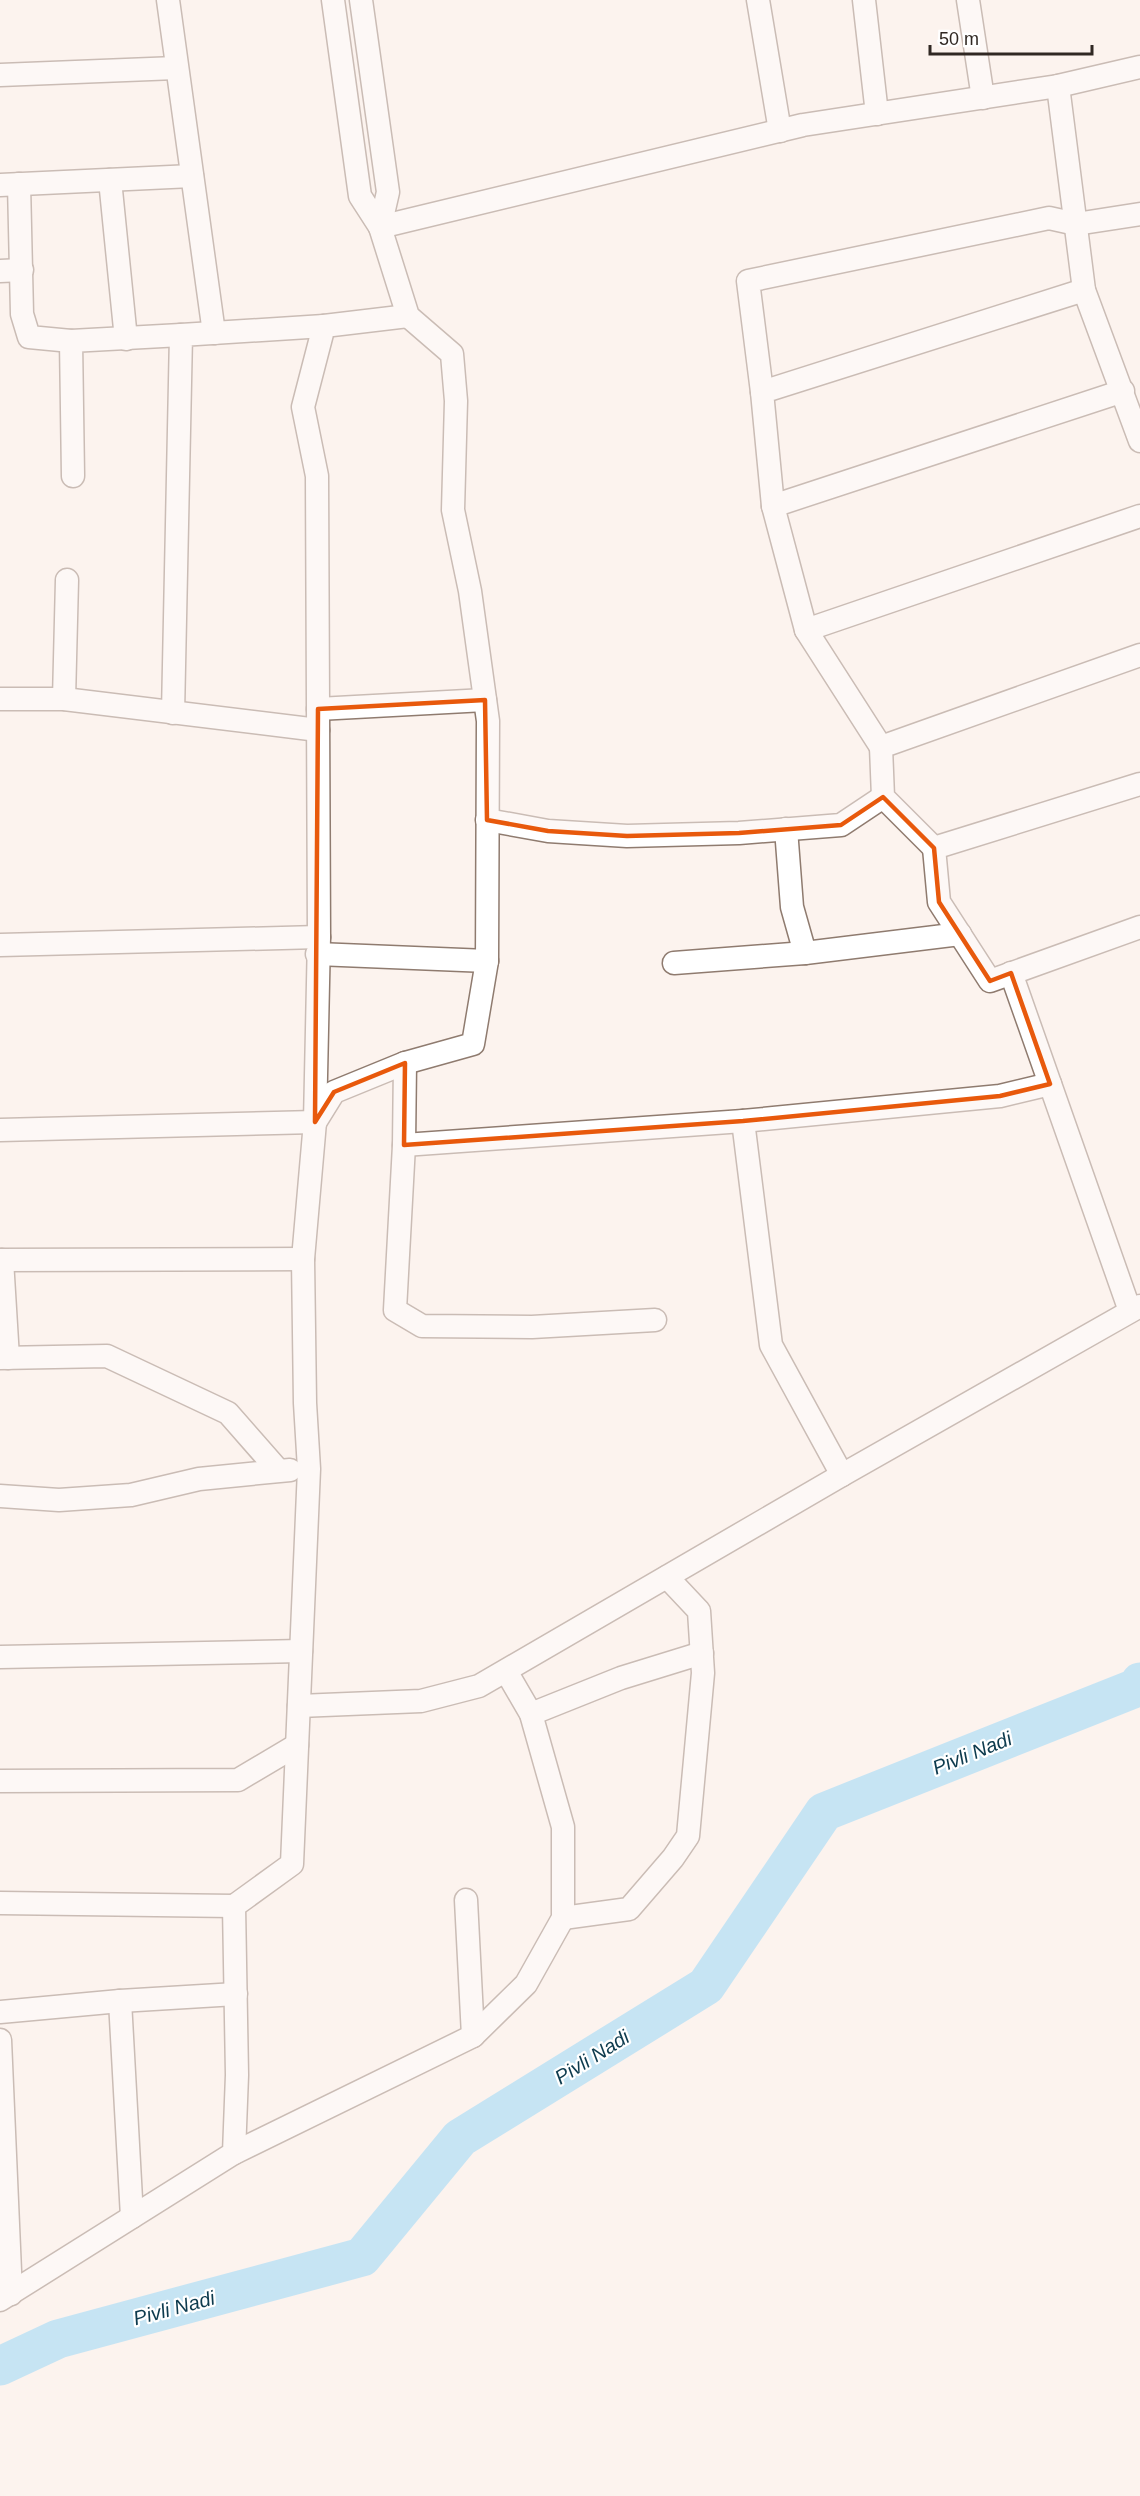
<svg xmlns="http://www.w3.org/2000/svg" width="1140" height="2496" viewBox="0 0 1140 2496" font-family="Arial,sans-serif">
  <rect width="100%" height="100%" fill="#fcf3ee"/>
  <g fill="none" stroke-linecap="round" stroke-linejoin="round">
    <polyline stroke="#86d3f9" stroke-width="39" points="0,2366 58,2339 362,2257 460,2138 706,1986 824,1812 1138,1687 1140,1682"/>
    <g stroke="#8f7b6f" stroke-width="25">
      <g id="minor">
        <polyline points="168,0 214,333"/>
        <polyline points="361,0 388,192 380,227"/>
        <polyline points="758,0 780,131"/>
        <polyline points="864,0 877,114"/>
        <polyline points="968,0 983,98"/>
        <polyline points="0,75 176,68"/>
        <polyline points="1058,86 1140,67"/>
        <polyline points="110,180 126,339"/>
        <polyline points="19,184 22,314 29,337 71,341"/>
        <polyline points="0,185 192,176"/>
        <polyline points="380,227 803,125 1058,86 1084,290 1140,441"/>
        <polyline points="0,271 22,270"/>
        <polyline points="762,392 748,281 1049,218 1076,224 1140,214"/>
        <polyline points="73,476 71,341 181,335"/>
        <polyline points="773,506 762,392 1084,290"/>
        <polyline points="806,630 773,506 1123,391"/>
        <polyline points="0,699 64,699 318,730"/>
        <polyline points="64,699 67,580"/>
        <polyline points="318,709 485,700"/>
        <polyline points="173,713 181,335 324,326"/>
        <polyline points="881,747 806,630 1140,516"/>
        <polyline points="1140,784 934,848 939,902 990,981 1140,927"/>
        <polyline points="487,820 548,831 627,836 739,833 841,825 883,797"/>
        <polyline points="786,829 792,907 805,953"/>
        <polyline points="934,848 883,797 881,747 1140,655"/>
        <polyline points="0,945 319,937"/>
        <polyline points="317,954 487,961"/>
        <polyline points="674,963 805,953 960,934"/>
        <polyline points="1011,973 1130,1311"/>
        <polyline points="405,1063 404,1145 395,1310 422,1326 532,1327 655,1320"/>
        <polyline points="316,1121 334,1092 405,1063 473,1044 487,961 488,721 470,591 453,510 456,401 452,354 408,316 380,227 360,196 333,0"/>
        <polyline points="743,1121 771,1345 842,1475"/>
        <polyline points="0,1130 315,1122"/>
        <polyline points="404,1145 743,1121 1000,1096 1050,1084"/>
        <polyline points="0,1260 303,1259"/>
        <polyline points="2,1260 8,1358"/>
        <polyline points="0,1358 107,1356 228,1413 278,1470"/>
        <polyline points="0,1496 59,1500 131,1495 199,1479 290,1470"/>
        <polyline points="0,1657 301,1651"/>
        <polyline points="299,1706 421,1701 479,1686 842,1475 1140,1306"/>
        <polyline points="531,1714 621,1678 702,1653"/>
        <polyline points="0,1781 238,1780 297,1745"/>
        <polyline points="0,1903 234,1906"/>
        <polyline points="563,1918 629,1909 673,1858 688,1836 703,1673 699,1611 667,1577"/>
        <polyline points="120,2001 132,2217"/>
        <polyline points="0,2012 120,2001 236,1994"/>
        <polyline points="473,2036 526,1984 563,1918 563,1827 531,1714 506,1671"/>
        <polyline points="0,2040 11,2294"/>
        <polyline points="234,2153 473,2036 466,1900"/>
        <polyline points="0,2300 234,2153 237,2075 234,1906 292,1864 309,1469 305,1403 303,1259 315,1122 319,937 317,476 303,407 324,326 408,316"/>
      </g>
    </g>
    <use href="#minor" stroke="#fff" stroke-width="22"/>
  </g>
  <path d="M0 0H1140V2496H0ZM 485,700 L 487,820 L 548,831 L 627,836 L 739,833 L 841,825 L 883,797 L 934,848 L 939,902 L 990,981 L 1011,973 L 1050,1084 L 1000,1096 L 743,1121 L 404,1145 L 405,1063 L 334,1092 L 315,1122 L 318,709 Z" fill="#fcf3ee" fill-opacity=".55" fill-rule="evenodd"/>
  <path fill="none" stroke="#e8590c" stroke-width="4.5" stroke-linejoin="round" d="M 485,700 L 487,820 L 548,831 L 627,836 L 739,833 L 841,825 L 883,797 L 934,848 L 939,902 L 990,981 L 1011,973 L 1050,1084 L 1000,1096 L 743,1121 L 404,1145 L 405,1063 L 334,1092 L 315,1122 L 318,709 Z"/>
  <g text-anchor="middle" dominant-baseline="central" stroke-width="4.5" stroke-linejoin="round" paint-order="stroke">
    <g font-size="20" font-style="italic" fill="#0d3b4e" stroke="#fff">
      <text transform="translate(972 1753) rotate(-22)">Pivli Nadi</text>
      <text transform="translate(592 2057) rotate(-32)">Pivli Nadi</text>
      <text transform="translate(174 2308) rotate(-15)">Pivli Nadi</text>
    </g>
  </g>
  <path d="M930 45v9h162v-9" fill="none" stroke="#302823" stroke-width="3"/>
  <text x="939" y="45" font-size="18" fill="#302823" stroke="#ffffff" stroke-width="4.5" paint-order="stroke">50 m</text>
</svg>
